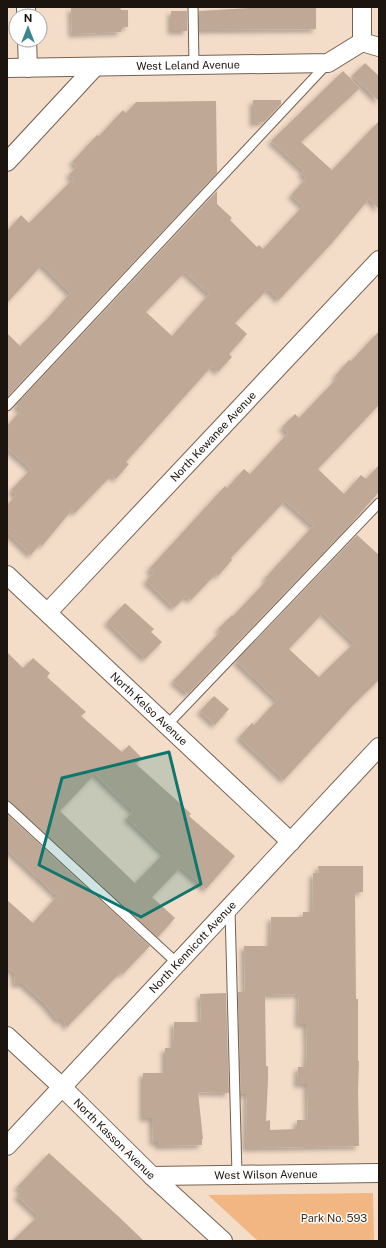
<svg xmlns="http://www.w3.org/2000/svg" width="386" height="1248" viewBox="0 0 386 1248" font-family="'Public Sans',sans-serif">
  <defs>
    <filter id="shadow"><feDropShadow dx="-3.5" dy="3.5" stdDeviation="2" flood-color="#0004"/></filter>
  </defs>
  <rect width="100%" height="100%" fill="#f3dcc8"/>
  <polygon fill="#f1b681" points="373,1193 374,1241 258,1241 208,1195"/>
  <g fill="#bfa996" fill-rule="evenodd" filter="url(#shadow)">
    <polygon points="120,7 121,10 128,10 128,27 121,27 121,32 72,34 71,8"/>
    <polygon points="266,7 316,7 316,29 199,30 199,11"/>
    <rect x="171" y="11" width="16" height="20"/>
    <polygon points="365,63 379,76 379,101 352,76"/>
    <path d="M 343,71 L 360,88 L 301,142 L 332,170 L 379,121 L 379,209 L 369,199 L 332,243 L 279,300 L 268,289 L 235,323 L 247,334 L 229,354 L 232,357 L 218,372 L 212,366 L 126,462 L 129,464 L 116,479 L 112,475 L 75,513 L 72,510 L 42,546 L 40,544 L 31,555 L 7,532 L 7,505 L 16,495 L 11,490 L 31,469 L 7,448 L 7,426 L 21,410 L 16,405 L 217,191 L 217,204 L 232,218 L 230,220 L 257,247 L 259,245 L 263,249 L 303,206 L 291,195 L 306,178 L 301,173 L 304,171 L 271,141 ZM 185,272 L 209,294 L 172,336 L 146,312 Z"/>
    <polygon points="253,100 281,100 281,104 264,122 253,123"/>
    <polygon points="216,101 217,173 8,396 7,333 20,346 49,317 70,293 42,265 7,303 7,231 21,215 29,223 73,179 69,175 77,166 72,162 97,135 99,136 123,110 126,113 136,102"/>
    <polygon points="379,331 379,405 318,469 344,494 361,475 366,479 379,465 379,492 348,527 188,694 173,681 221,631 218,629 232,615 233,616 267,580 265,578 313,526 285,501 231,558 232,560 218,576 216,574 191,600 186,596 174,608 146,581 153,573 149,569 225,486 227,488 244,469 250,474 288,433 282,427 295,414 299,418 337,378 335,376 349,360 351,361"/>
    <path d="M 357,535 L 379,555 L 379,680 L 356,702 L 284,780 L 239,737 L 252,723 L 254,725 L 277,700 L 236,661 ZM 323,613 L 354,643 L 319,677 L 289,649 Z"/>
    <polygon points="125,603 154,629 151,632 162,642 145,659 107,622"/>
    <path d="M 7,652 L 23,668 L 33,658 L 50,673 L 47,677 L 86,712 L 81,716 L 122,752 L 129,745 L 142,758 L 136,764 L 183,806 L 191,814 L 189,816 L 235,856 L 206,889 L 181,867 L 152,897 L 175,918 L 158,937 L 11,802 L 7,800 ZM 95,774 L 133,811 L 127,818 L 164,853 L 135,883 L 60,811 Z"/>
    <polygon points="214,696 229,709 215,725 200,711"/>
    <polygon points="7,814 150,946 123,974 121,972 67,1027 63,1020 58,1020 44,1003 23,984 15,984 14,973 7,967 7,900 33,923 57,896 7,849"/>
    <path d="M 318,866 L 363,866 L 363,892 L 355,892 L 356,999 L 358,999 L 358,1061 L 359,1061 L 358,1090 L 359,1146 L 246,1148 L 247,1094 L 241,1094 L 238,992 L 245,992 L 244,946 L 270,946 L 271,917 L 303,917 L 303,912 L 312,912 L 313,873 L 319,873 ZM 299,994 L 298,1024 L 306,1024 L 307,1048 L 306,1067 L 298,1067 L 297,1084 L 307,1084 L 308,1120 L 297,1120 L 297,1129 L 270,1130 L 270,1120 L 266,1121 L 268,1080 L 268,1066 L 266,1066 L 265,995 Z"/>
    <polygon points="226,993 229,1093 198,1092 203,1139 202,1139 202,1145 158,1146 158,1142 153,1142 152,1118 143,1118 143,1073 165,1073 165,1048 173,1048 174,1022 201,1022 200,994"/>
    <polygon points="49,1153 118,1216 144,1241 12,1241 38,1216 17,1196 22,1191 17,1187"/>
  </g>
  <g fill="none" stroke-linecap="round" stroke-linejoin="round">
    <g stroke="#766251" stroke-width="11">
      <g id="service">
        <polyline points="193,7 194,65"/>
        <polyline points="7,406 327,64"/>
        <polyline points="167,725 379,503"/>
        <polyline points="7,806 177,963"/>
        <polyline points="230,909 237,1175"/>
      </g>
    </g>
    <g stroke="#766251" stroke-width="20">
      <g id="minor">
        <polyline points="26,7 26,16"/>
        <polyline points="362,7 362,42"/>
        <polyline points="27,40 28,68"/>
        <polyline points="362,42 379,47"/>
        <path id="s1" d="M 7,68 L 328,63 L 362,42"/>
        <polyline points="7,162 95,67"/>
        <path id="s2" d="M 7,575 L 291,842"/>
        <path id="s3" d="M 48,612 L 379,260"/>
        <path id="s4" d="M 7,1036 L 62,1087 L 152,1176 L 223,1241"/>
        <path id="s5" d="M 7,1146 L 379,747"/>
        <path id="s6" d="M 152,1176 L 379,1173"/>
      </g>
    </g>
    <use href="#service" stroke="#fff" stroke-width="9"/>
    <use href="#minor" stroke="#fff" stroke-width="18"/>
  </g>
  <path fill="#0f766e" fill-opacity="0.2" stroke="#0f766e" stroke-width="3" stroke-linejoin="round" d="M 169,752 L 201,884 L 141,917 L 39,865 L 62,778 Z"/>
  <g text-anchor="middle" dominant-baseline="central" stroke-width="3" stroke-linejoin="round" paint-order="stroke">
    <g font-size="11" fill="#1c140e" stroke="#fff">
      <text stroke="none"><textPath href="#s1" startOffset="181">West Leland Avenue</textPath></text>
      <text stroke="none"><textPath href="#s3" startOffset="241">North Kewanee Avenue</textPath></text>
      <text stroke="none"><textPath href="#s2" startOffset="195">North Kelso Avenue</textPath></text>
      <text stroke="none"><textPath href="#s5" startOffset="272">North Kennicott Avenue</textPath></text>
      <text stroke="none"><textPath href="#s4" startOffset="149">North Kasson Avenue</textPath></text>
      <text stroke="none"><textPath href="#s6" startOffset="114">West Wilson Avenue</textPath></text>
    </g>
    <g font-size="11" fill="#422911" stroke="#fff">
      <text x="334" y="1218">Park No. 593</text>
    </g>
  </g>
  <rect width="386" height="1248" fill="none" stroke="#1c140e" stroke-width="16"/>
  <g transform="translate(28 28)"><circle r="19" fill="#ffffff" stroke="#a4a19f"/>
  <path d="M0-3L7 15L0 10L-7 15Z" fill="#3e868d"/>
  <text y="-6" font-size="11" font-weight="bold" text-anchor="middle" fill="#1c140e">N</text>
  </g>
</svg>
